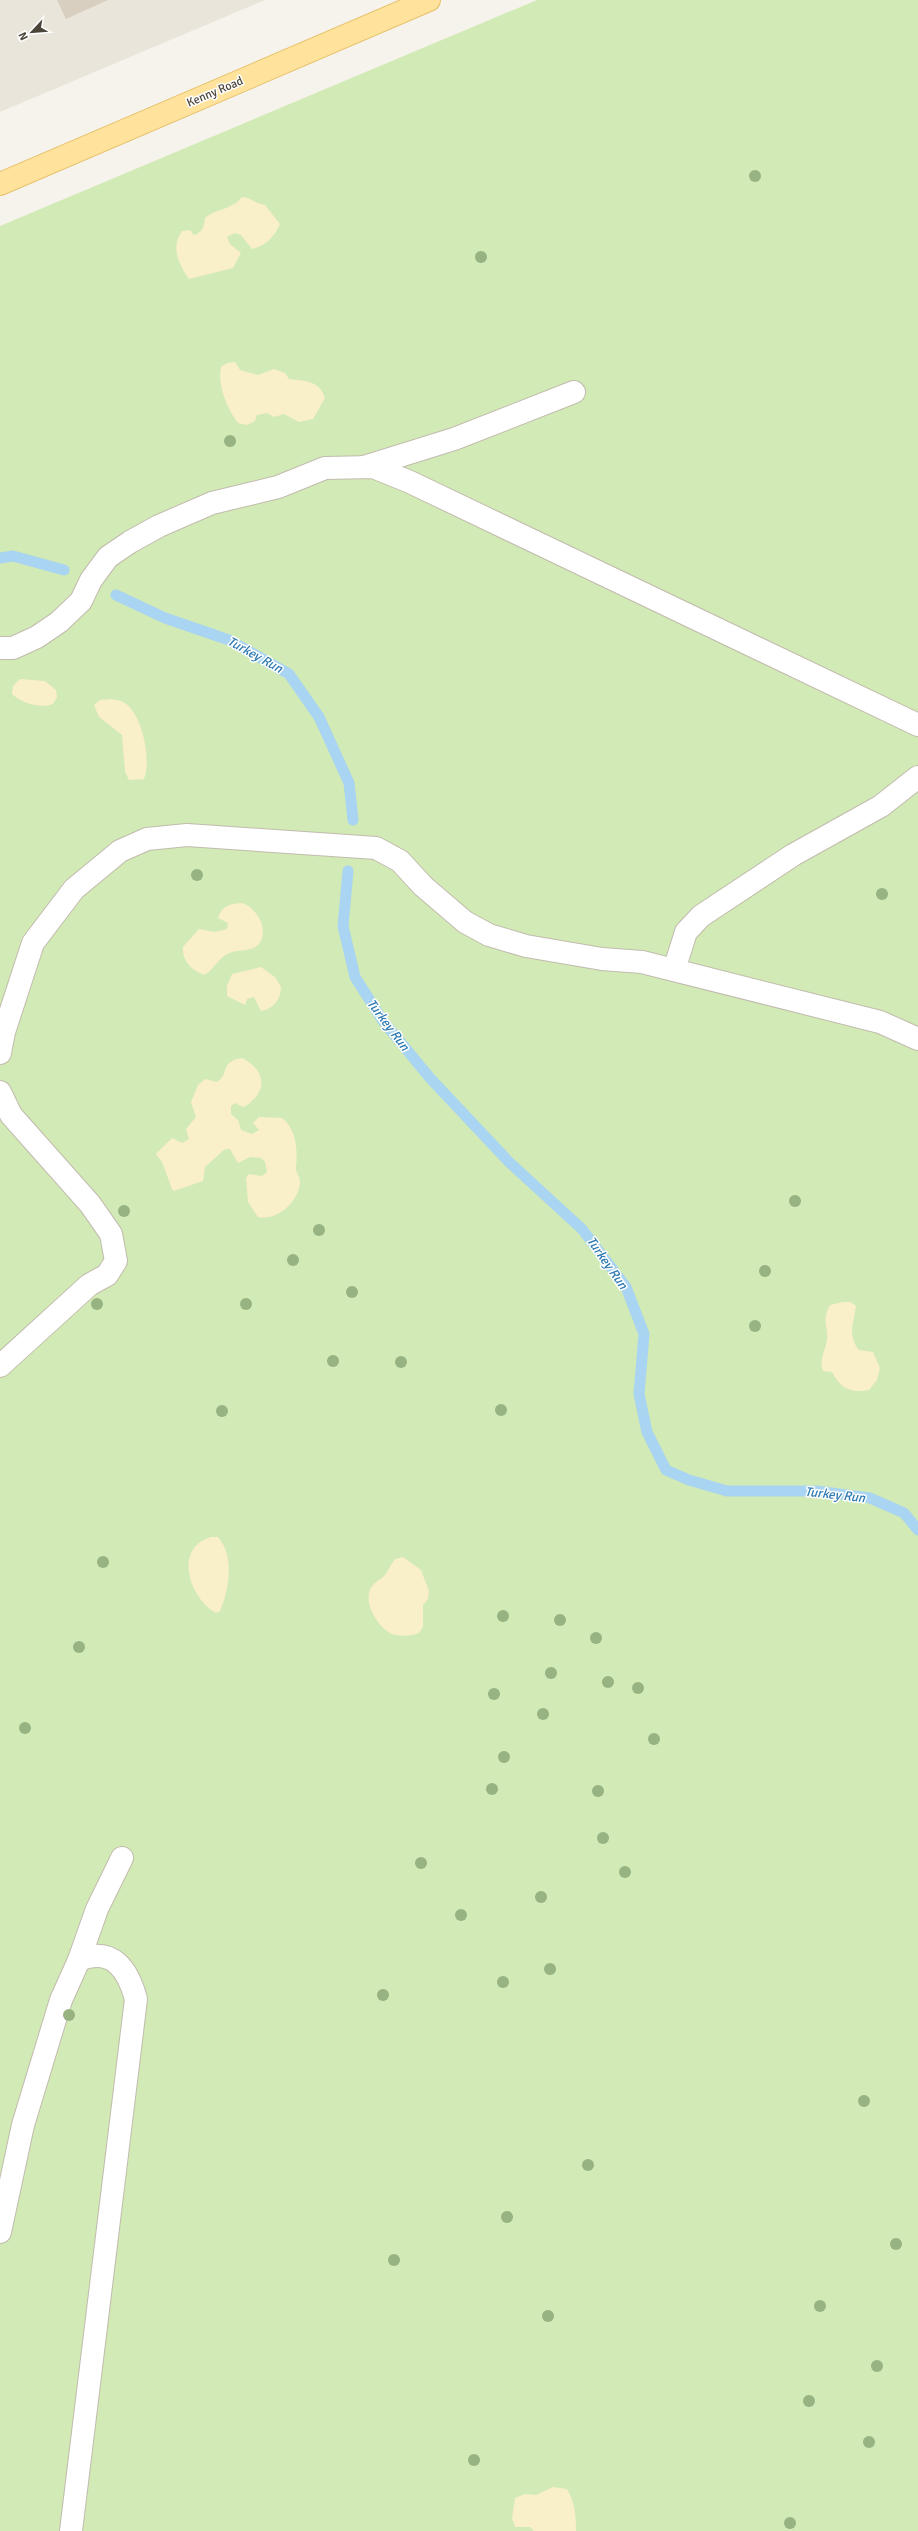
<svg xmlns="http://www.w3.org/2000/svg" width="918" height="2531" viewBox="0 0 918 2531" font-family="Signika,sans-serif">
  <rect width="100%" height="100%" fill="#f6f3ec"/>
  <polygon fill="#eae5da" points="0,0 265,0 0,112"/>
  <polygon fill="#d2eab5" points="537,0 918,0 918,2531 0,2531 0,226"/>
  <g fill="#f9efc9">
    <path d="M 242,197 C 251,197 255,204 265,205 L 280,224 C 274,237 267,245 252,249 L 241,235 L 235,233 L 227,237 L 230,244 L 241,253 L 233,268 L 189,279 C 179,264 170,248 182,231 L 190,230 L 194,235 C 203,232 204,227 205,218 C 217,208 232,210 242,197 Z"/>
    <path d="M 235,362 L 240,370 L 258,375 L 274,369 L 285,373 L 289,379 C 305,381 319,380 325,398 L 313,419 L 299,422 L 284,414 L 274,417 L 267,413 L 257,415 L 255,421 L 247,425 L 238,423 C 227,409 217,384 221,367 L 227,363 Z"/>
    <path d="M 20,679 L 45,681 L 56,690 L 57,697 L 53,704 C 40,709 22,703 12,694 L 13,686 Z"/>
    <path d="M 111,699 C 115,700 120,700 123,702 C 142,711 152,761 144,779 L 129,780 L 125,772 L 122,735 L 99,717 L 94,705 L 100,700 Z"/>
    <path d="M 241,903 C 256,906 271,931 258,945 C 251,952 237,949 229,953 C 218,958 214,970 204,975 C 192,970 182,962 183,947 L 199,929 L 214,932 L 227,929 L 228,923 L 218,918 C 222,906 229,904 241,903 Z"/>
    <path d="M 261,967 L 275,977 L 281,987 C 281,1000 273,1009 261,1011 L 254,997 L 247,999 L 245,1005 L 227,996 L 227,986 L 232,974 Z"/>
    <path d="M 242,1058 C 258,1066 269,1082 255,1098 C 251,1102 249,1105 243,1107 L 235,1103 L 231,1106 L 231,1114 L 238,1120 L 241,1130 L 252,1134 L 259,1130 L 253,1123 L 259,1117 L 282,1118 C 296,1128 298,1150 296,1166 C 295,1172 301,1177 300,1184 C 297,1203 277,1221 258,1217 L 248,1202 L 246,1178 L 249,1174 L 262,1176 L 267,1172 L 265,1162 L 261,1158 L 250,1157 L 238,1163 L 230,1149 L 225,1149 L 205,1167 L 203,1181 L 174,1191 L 172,1189 L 162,1162 L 156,1154 L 172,1138 L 182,1143 L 189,1139 L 186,1129 L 196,1117 L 191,1102 L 198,1085 L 205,1079 L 217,1082 C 230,1074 219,1062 242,1058 Z"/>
    <path d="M 843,1302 L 851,1302 L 856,1306 C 854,1322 847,1335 859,1350 L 873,1352 L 880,1368 L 877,1380 L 869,1390 C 850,1393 841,1389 832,1372 L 823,1371 C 819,1358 825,1352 827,1340 C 829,1326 821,1321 830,1305 Z"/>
    <path d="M 211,1537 L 218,1537 C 235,1557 229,1589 220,1611 L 216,1613 C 189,1598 173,1548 211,1537 Z"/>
    <path d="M 403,1557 L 421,1570 L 429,1591 L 428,1599 L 423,1605 L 423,1627 L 419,1633 C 411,1636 401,1637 392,1634 C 379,1628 366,1607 369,1593 C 370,1585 378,1581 383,1577 C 388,1572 390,1565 395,1559 Z"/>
    <path d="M 553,2487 L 567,2489 C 575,2503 576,2515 576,2531 L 534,2531 L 530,2527 L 515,2527 L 512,2518 L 515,2498 L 525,2494 L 536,2495 Z"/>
  </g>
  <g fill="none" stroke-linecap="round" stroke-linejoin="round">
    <g stroke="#a9d4f2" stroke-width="11">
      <polyline points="0,558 13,556 64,570"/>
      <polyline points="116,595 165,618 229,640 289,674 319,717 349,783 353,820"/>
      <polyline points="348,871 343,926 355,977 383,1021 430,1078 509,1162 582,1229 626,1287 644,1334 639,1394 647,1432 666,1470 689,1480 727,1491 816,1491 870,1498 904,1513 918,1530"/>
    </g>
  </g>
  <polygon fill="#d8cfc1" points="57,0 108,0 66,19"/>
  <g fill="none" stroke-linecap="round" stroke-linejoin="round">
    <g stroke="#c2bbae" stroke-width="24">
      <g id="minor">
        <polyline points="364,467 454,439 574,392"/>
        <polyline points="0,648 13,648 37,637 59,622 81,601 91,580 108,557 130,542 159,526 212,503 278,487 325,468 373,467 410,482 918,725"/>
        <polyline points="674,970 686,932 701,916 793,855 881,806 918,777"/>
        <polyline points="0,1053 4,1032 33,943 74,889 120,851 147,839 187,835 376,848 400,861 423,886 465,922 489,935 526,946 602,959 642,962 880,1022 918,1039"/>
        <polyline points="0,1092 11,1115 90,1204 111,1234 116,1261 107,1275 89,1285 0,1366"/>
        <polyline points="0,2232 23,2125 61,2000 79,1960 97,1909 122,1858"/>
        <path d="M 71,2531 L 136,1999 C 128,1970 113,1946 79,1960"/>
      </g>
    </g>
    <g stroke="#e6c16a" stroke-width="24">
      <polyline id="major" points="0,184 429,0"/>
    </g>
    <use href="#minor" stroke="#fff" stroke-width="22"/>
    <use href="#major" stroke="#ffe39c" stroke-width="22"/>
  </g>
  <g fill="#97b381">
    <circle cx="755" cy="176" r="6"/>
    <circle cx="481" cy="257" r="6"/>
    <circle cx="230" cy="441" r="6"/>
    <circle cx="197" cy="875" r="6"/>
    <circle cx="882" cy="894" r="6"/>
    <circle cx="795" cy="1201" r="6"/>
    <circle cx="124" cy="1211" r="6"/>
    <circle cx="319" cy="1230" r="6"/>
    <circle cx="293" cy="1260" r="6"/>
    <circle cx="765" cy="1271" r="6"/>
    <circle cx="352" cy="1292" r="6"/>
    <circle cx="97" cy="1304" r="6"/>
    <circle cx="246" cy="1304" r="6"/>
    <circle cx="755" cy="1326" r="6"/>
    <circle cx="333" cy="1361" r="6"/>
    <circle cx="401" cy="1362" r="6"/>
    <circle cx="501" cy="1410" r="6"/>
    <circle cx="222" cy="1411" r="6"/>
    <circle cx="103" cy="1562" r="6"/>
    <circle cx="503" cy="1616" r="6"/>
    <circle cx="560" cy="1620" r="6"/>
    <circle cx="596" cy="1638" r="6"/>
    <circle cx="79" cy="1647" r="6"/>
    <circle cx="551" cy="1673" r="6"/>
    <circle cx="608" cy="1682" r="6"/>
    <circle cx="638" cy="1688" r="6"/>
    <circle cx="494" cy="1694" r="6"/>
    <circle cx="543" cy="1714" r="6"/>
    <circle cx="25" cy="1728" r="6"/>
    <circle cx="654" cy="1739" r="6"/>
    <circle cx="504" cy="1757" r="6"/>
    <circle cx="492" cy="1789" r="6"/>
    <circle cx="598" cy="1791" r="6"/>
    <circle cx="603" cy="1838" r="6"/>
    <circle cx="421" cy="1863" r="6"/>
    <circle cx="625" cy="1872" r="6"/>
    <circle cx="541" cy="1897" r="6"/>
    <circle cx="461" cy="1915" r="6"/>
    <circle cx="550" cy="1969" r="6"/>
    <circle cx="503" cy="1982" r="6"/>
    <circle cx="383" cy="1995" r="6"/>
    <circle cx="69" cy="2015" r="6"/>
    <circle cx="864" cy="2101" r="6"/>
    <circle cx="588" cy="2165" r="6"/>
    <circle cx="507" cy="2217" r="6"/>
    <circle cx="896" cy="2244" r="6"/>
    <circle cx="394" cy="2260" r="6"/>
    <circle cx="820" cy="2306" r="6"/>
    <circle cx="548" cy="2316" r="6"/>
    <circle cx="877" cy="2366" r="6"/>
    <circle cx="809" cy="2401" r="6"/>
    <circle cx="869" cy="2442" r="6"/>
    <circle cx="474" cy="2460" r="6"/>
    <circle cx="790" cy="2523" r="6"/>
  </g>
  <g text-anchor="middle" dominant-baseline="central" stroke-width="3" stroke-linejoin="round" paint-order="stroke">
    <g font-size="12" fill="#4b4439" stroke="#fff">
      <text transform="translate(215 92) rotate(-23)">Kenny Road</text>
    </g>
    <g font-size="13" font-style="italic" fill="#2e7ab2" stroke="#fff">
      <text transform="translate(255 655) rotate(29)">Turkey Run</text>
      <text transform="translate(388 1025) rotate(53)">Turkey Run</text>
      <text transform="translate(607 1263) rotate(55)">Turkey Run</text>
      <text transform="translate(835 1495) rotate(6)">Turkey Run</text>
    </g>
  </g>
  <g transform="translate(32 32) rotate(244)" stroke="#ffffff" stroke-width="3" paint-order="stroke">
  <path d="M0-3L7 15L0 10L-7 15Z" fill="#4b4439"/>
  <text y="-6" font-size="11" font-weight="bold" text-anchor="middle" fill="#4b4439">N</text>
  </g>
</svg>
